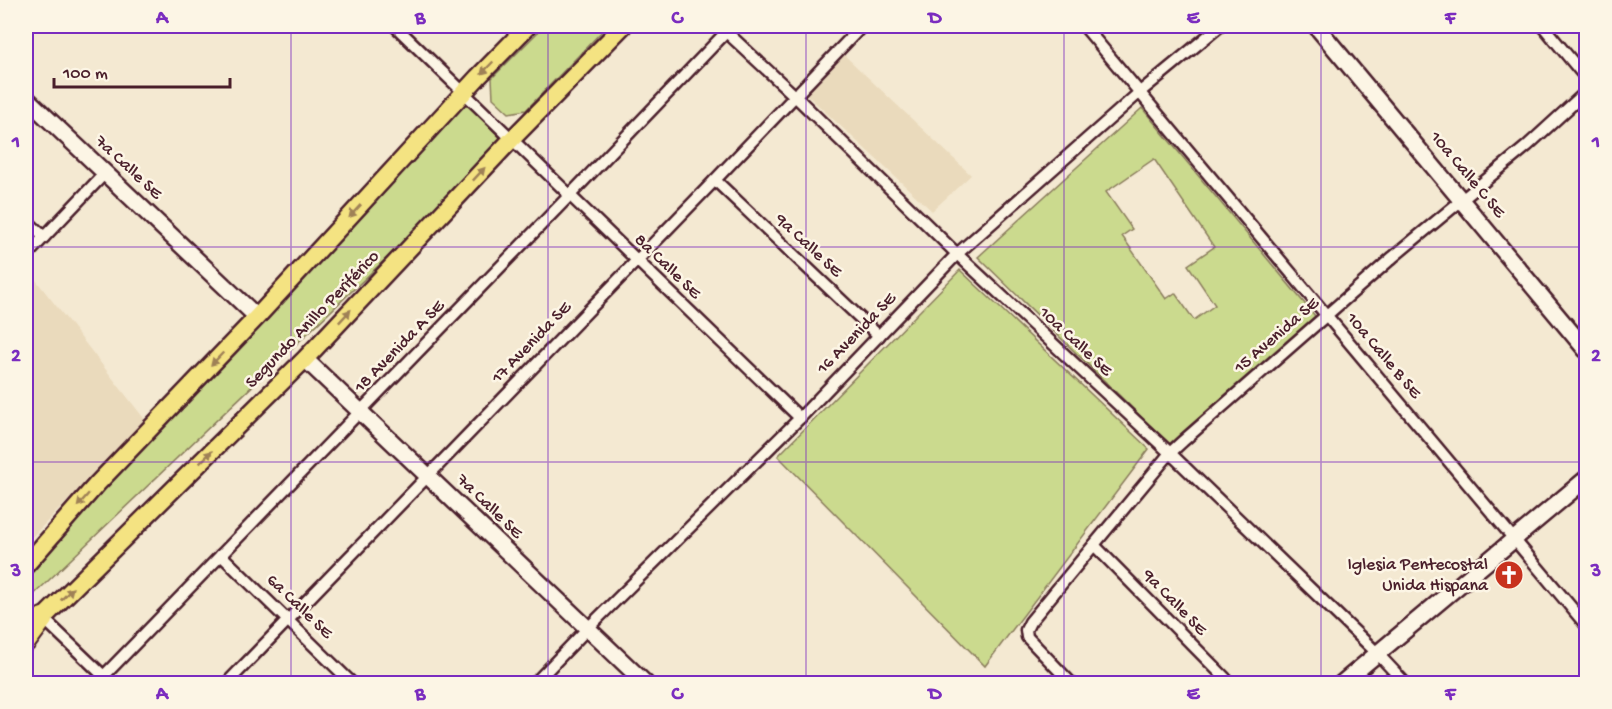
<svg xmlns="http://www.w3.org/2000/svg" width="1612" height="709" viewBox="0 0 1612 709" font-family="'Gochi Hand',sans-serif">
  <rect width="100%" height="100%" fill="#f4e9d2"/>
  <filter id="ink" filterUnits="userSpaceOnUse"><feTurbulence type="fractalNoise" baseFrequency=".0167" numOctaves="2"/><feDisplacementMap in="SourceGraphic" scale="12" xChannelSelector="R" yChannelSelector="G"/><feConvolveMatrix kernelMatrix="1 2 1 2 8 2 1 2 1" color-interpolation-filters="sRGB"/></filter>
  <g filter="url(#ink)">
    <g fill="#eadabc">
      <polygon points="842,53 971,175 932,211 805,93"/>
      <polygon points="32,275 146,421 26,543 26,281"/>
    </g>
    <g fill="#cbda8e" stroke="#8a7c5c" stroke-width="1.5" fill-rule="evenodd">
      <polygon points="544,26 607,26 526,110 509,113 493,98 492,78"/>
      <polygon points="465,101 506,144 26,602 26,577 110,474"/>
      <path d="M 1142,108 L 1315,316 L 1169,444 L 978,257 ZM 1154,159 L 1214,247 L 1188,265 L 1215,305 L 1194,320 L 1175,293 L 1166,299 L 1122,236 L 1132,229 L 1106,192 Z"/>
      <polygon points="960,270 1149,449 985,666 778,456"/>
    </g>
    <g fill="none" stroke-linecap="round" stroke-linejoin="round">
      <g stroke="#4a1f2b" stroke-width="15">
        <g id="street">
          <polyline points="395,26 800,418"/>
          <polyline points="720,26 795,96 957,254 1170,453 1377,653 1406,684"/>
          <polyline points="1084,26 1586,625"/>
          <polyline points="1543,26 1586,78"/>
          <polyline points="715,180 879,336"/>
          <polyline points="26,220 44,237"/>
          <polyline points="26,256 105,173"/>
          <polyline points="1094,545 1230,683"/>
          <polyline points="221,555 353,684"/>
          <polyline points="43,618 112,684"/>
          <polyline points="96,684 570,195 732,26"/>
          <polyline points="226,684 715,180 862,26"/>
          <polyline points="534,684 588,628 800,418 957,254 1140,92 1220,26"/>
          <polyline points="1072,684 1027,637 1026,630 1030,622 1170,453 1183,441 1393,257 1527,146 1586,92"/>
        </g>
      </g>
      <g stroke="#4a1f2b" stroke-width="20">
        <g id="secondary">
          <polyline points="1316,26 1586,350"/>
          <polyline points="26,98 257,317"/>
          <polyline points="305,359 646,684"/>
          <polyline points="1341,684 1586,479"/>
        </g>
      </g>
      <g stroke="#4a1f2b" stroke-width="21">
        <g id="primary">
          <polyline points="26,565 97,484 257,317 478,77 528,26"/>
          <polyline points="35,626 305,359 512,139 623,26"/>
        </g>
      </g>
      <g stroke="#4a1f2b" stroke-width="24">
        <polyline id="highway" points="26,641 43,618"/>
      </g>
      <use href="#street" stroke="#fcf5e5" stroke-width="10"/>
      <use href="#secondary" stroke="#fcf5e5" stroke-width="15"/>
      <use href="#primary" stroke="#f4e382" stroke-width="16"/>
      <use href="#highway" stroke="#f4e382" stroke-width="20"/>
    </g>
    <defs><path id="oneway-solid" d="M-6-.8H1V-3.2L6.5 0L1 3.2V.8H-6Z" transform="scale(1.5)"/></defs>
    <g fill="#9f8156">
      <use href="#oneway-solid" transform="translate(487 68) rotate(134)"/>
      <use href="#oneway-solid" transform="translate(479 174) rotate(-47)"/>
      <use href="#oneway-solid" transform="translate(355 211) rotate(133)"/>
      <use href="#oneway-solid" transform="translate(345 316) rotate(-47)"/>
      <use href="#oneway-solid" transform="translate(217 359) rotate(134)"/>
      <use href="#oneway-solid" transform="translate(206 457) rotate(-45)"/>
      <use href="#oneway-solid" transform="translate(83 500) rotate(131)"/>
      <use href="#oneway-solid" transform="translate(67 594) rotate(-45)"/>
    </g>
  </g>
  <path fill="none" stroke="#7b2cbf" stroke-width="1.5" stroke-opacity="0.55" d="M 291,26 L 291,684M 548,26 L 548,684M 806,26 L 806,684M 1064,26 L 1064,684M 1321,26 L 1321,684M 26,247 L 1586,247M 26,462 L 1586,462"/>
  <defs>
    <g id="church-disc" transform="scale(1.5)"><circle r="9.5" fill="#c8321e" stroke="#fcf5e5"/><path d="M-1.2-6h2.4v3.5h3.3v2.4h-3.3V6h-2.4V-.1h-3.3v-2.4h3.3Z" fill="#fff"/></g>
  </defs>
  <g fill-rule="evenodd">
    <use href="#church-disc" x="1509" y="575"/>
  </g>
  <g text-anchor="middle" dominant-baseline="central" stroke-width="5" stroke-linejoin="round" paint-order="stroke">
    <g font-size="18" fill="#4a1f2b" stroke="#fcf5e5">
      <text transform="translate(128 168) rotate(43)">7a Calle SE</text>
      <text transform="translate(1467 175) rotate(50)">10a Calle C SE</text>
      <text transform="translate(808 246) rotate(43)">9a Calle SE</text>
      <text transform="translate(667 267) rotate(44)">8a Calle SE</text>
      <text transform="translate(313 320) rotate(-46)">Segundo Anillo Periférico</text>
      <text transform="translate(857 334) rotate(-46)">16 Avenida SE</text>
      <text transform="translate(1277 336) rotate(-41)">15 Avenida SE</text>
      <text transform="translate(1075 342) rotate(43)">10a Calle SE</text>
      <text transform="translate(532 343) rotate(-46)">17 Avenida SE</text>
      <text transform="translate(400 347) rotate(-46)">18 Avenida A SE</text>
      <text transform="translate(1383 356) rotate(50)">10a Calle B SE</text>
      <text transform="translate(489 507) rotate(44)">7a Calle SE</text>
      <text transform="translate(1174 603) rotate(46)">9a Calle SE</text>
      <text transform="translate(299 607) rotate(44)">6a Calle SE</text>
    </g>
    <g font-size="18" fill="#4a1f2b" stroke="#fcf5e5" text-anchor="end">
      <text x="1488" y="565">Iglesia Pentecostal<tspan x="1488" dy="21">Unida Hispana</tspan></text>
    </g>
  </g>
  <rect width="1612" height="709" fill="none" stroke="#fcf5e5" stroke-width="66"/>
  <path d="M54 78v9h176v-9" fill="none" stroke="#4a1f2b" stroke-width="3"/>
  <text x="63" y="78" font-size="18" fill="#4a1f2b" stroke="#fcf5e5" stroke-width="4.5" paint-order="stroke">100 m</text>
  <rect x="33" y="33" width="1546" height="643" fill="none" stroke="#7b2cbf" stroke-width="2"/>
  <g font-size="20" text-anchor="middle" font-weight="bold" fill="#7b2cbf">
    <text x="162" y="23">A</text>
    <text x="420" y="23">B</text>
    <text x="677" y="23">C</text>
    <text x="935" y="23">D</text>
    <text x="1193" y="23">E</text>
    <text x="1450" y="23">F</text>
    <text x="16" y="147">1</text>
    <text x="1596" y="147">1</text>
    <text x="16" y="361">2</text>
    <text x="1596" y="361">2</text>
    <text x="16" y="576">3</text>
    <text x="1596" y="576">3</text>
    <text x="162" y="699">A</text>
    <text x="420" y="699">B</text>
    <text x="677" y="699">C</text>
    <text x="935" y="699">D</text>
    <text x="1193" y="699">E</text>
    <text x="1450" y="699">F</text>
  </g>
</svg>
